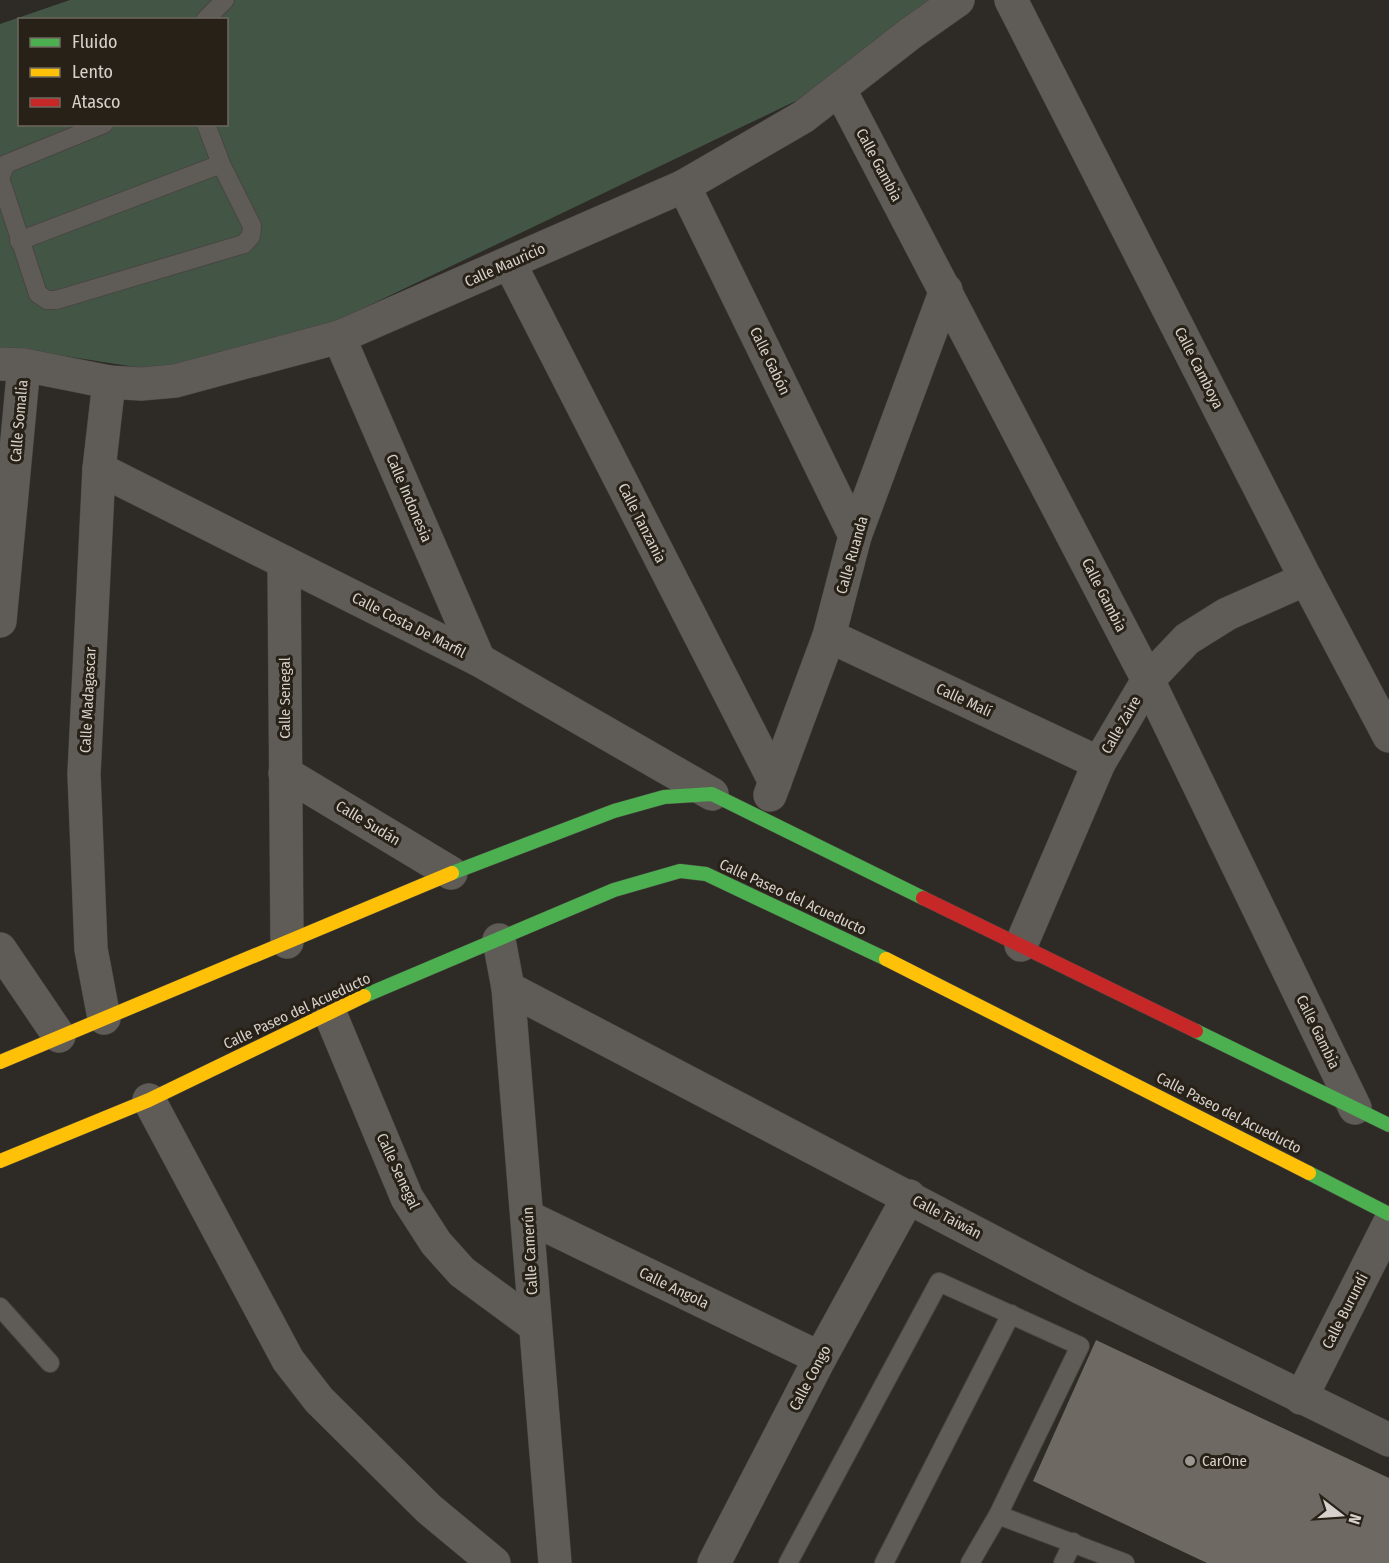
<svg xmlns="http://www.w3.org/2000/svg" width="1389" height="1563" viewBox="0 0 1389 1563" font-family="'Fira Sans Condensed',sans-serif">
  <rect width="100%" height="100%" fill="#2e2a25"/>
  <path fill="#435646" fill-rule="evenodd" d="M 70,0 L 936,0 L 802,98 L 320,329 L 181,374 L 32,351 L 0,351 L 0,24 ZM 20,20 L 226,20 L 226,124 L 20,124 Z"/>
  <polygon fill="#6e6962" points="1096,1340 1389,1478 1389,1563 1207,1563 1033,1481"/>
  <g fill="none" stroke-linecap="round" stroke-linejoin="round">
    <g stroke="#484540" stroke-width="20">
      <g id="lane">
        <polyline points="205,20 225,0"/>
        <polyline points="104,124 6,164 0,178 38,294 47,300 56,300 244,244 251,236 252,226 221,164 206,124"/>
        <polyline points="19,241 221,164"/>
        <polyline points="0,1307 50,1363"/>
        <polyline points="788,1563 939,1282 1080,1346 998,1515 1125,1563"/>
        <polyline points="884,1563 1011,1314"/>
        <polyline points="970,1563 998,1515"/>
        <polyline points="1063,1563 1073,1542"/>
      </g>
    </g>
    <g stroke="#484540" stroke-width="34">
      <g id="street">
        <polyline points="1011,0 1306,579 1389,736"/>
        <polyline points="840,90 1148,680 1355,1108"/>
        <polyline points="684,186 855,536"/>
        <polyline points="510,264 775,782"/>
        <polyline points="339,337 479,660"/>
        <polyline points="0,364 24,365 109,382 141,384 175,381 339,337 684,186 803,117 911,33 958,0"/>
        <polyline points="99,469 479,660 712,794"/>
        <polyline points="284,562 287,942"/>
        <polyline points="0,621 24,365"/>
        <polyline points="829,636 1099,763"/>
        <polyline points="285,773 451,873"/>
        <polyline points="770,795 829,636 855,536 946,290"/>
        <polyline points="499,940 508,988 555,1563"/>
        <polyline points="1021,945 1099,763 1148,680 1187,639 1227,614 1306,579"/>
        <polyline points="0,949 59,1036"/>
        <polyline points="508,988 1079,1287 1389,1440"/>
        <polyline points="329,1011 407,1198 436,1243 462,1272 534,1325"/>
        <polyline points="104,1018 91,949 84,774 99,469 109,382"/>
        <polyline points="149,1100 288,1360 319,1400 429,1509 494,1563"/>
        <polyline points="528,1217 820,1358"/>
        <polyline points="1301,1398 1389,1224"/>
        <polyline points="714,1563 820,1358 909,1196"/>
      </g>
    </g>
    <g stroke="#484540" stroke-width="15">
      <g id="fast">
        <polyline points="452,873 614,811 664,797 712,794 923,898"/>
        <polyline points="364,996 614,890 680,871 706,874 886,959"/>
        <polyline points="1196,1031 1389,1125"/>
        <polyline points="1309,1173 1389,1214"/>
      </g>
    </g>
    <g stroke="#484540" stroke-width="15">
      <g id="slow">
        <polyline points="886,959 1309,1173"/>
        <polyline points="0,1062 452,873"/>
        <polyline points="0,1161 149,1100 364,996"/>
      </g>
    </g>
    <g stroke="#484540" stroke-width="15">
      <polyline id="jam" points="923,898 1196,1031"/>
    </g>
    <use href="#lane" stroke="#5f5c58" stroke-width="18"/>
    <use href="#street" stroke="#5f5c58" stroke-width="33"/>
    <use href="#fast" stroke="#4caf50" stroke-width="14"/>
    <use href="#slow" stroke="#ffc107" stroke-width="14"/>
    <use href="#jam" stroke="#c62828" stroke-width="14"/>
  </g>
  <circle fill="#9b9791" stroke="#282117" stroke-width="2" cx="1190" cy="1461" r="6"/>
  <g text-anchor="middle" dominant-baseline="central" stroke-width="6" stroke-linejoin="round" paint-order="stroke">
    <g font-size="15" fill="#d6d2cb" stroke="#282117">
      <text transform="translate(879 165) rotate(62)">Calle Gambia</text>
      <text transform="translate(505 265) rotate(-24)">Calle Mauricio</text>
      <text transform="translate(770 361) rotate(64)">Calle Gabón</text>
      <text transform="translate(1199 368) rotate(63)">Calle Camboya</text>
      <text transform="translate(19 421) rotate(-85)">Calle Somalia</text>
      <text transform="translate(409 498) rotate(67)">Calle Indonesia</text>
      <text transform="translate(642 523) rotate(63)">Calle Tanzania</text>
      <text transform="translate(852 555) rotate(-74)">Calle Ruanda</text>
      <text transform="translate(1104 595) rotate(63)">Calle Gambia</text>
      <text transform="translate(409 625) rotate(27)">Calle Costa De Marfil</text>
      <text transform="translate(285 698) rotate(-90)">Calle Senegal</text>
      <text transform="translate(88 700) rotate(-87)">Calle Madagascar</text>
      <text transform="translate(964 700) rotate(25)">Calle Malí</text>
      <text transform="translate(1121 725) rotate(-60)">Calle Zaire</text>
      <text transform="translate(368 823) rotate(31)">Calle Sudán</text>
      <text transform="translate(793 897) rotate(25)">Calle Paseo del Acueducto</text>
      <text transform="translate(297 1011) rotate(-25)">Calle Paseo del Acueducto</text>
      <text transform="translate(1318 1032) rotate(64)">Calle Gambia</text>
      <text transform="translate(1229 1113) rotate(27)">Calle Paseo del Acueducto</text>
      <text transform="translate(398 1171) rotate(65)">Calle Senegal</text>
      <text transform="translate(947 1217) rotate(28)">Calle Taiwán</text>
      <text transform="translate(530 1251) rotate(-93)">Calle Camerún</text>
      <text transform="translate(674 1288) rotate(26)">Calle Angola</text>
      <text transform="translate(1345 1311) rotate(-63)">Calle Burundi</text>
      <text transform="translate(810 1378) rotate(-62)">Calle Congo</text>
    </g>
    <g font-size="15" fill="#d6d2cb" stroke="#282117" text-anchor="start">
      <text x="1202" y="1461">CarOne</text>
    </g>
  </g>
  <rect x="18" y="18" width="210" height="108" fill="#282117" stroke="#6e685f" stroke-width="1.5"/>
  <rect x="30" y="38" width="30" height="9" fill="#4caf50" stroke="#6e685f" stroke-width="1.5"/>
  <text x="72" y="48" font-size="18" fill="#d6d2cb">Fluido</text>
  <rect x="30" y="68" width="30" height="9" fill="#ffc107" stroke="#6e685f" stroke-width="1.5"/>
  <text x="72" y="78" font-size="18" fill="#d6d2cb">Lento</text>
  <rect x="30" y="98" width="30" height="9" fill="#c62828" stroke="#6e685f" stroke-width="1.5"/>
  <text x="72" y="108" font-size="18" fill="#d6d2cb">Atasco</text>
  <g transform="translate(1341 1515) rotate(107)" stroke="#282117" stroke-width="4.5" paint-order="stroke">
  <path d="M0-4.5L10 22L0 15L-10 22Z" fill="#d6d2cb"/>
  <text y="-9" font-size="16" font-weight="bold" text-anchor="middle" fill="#d6d2cb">N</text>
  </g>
</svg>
